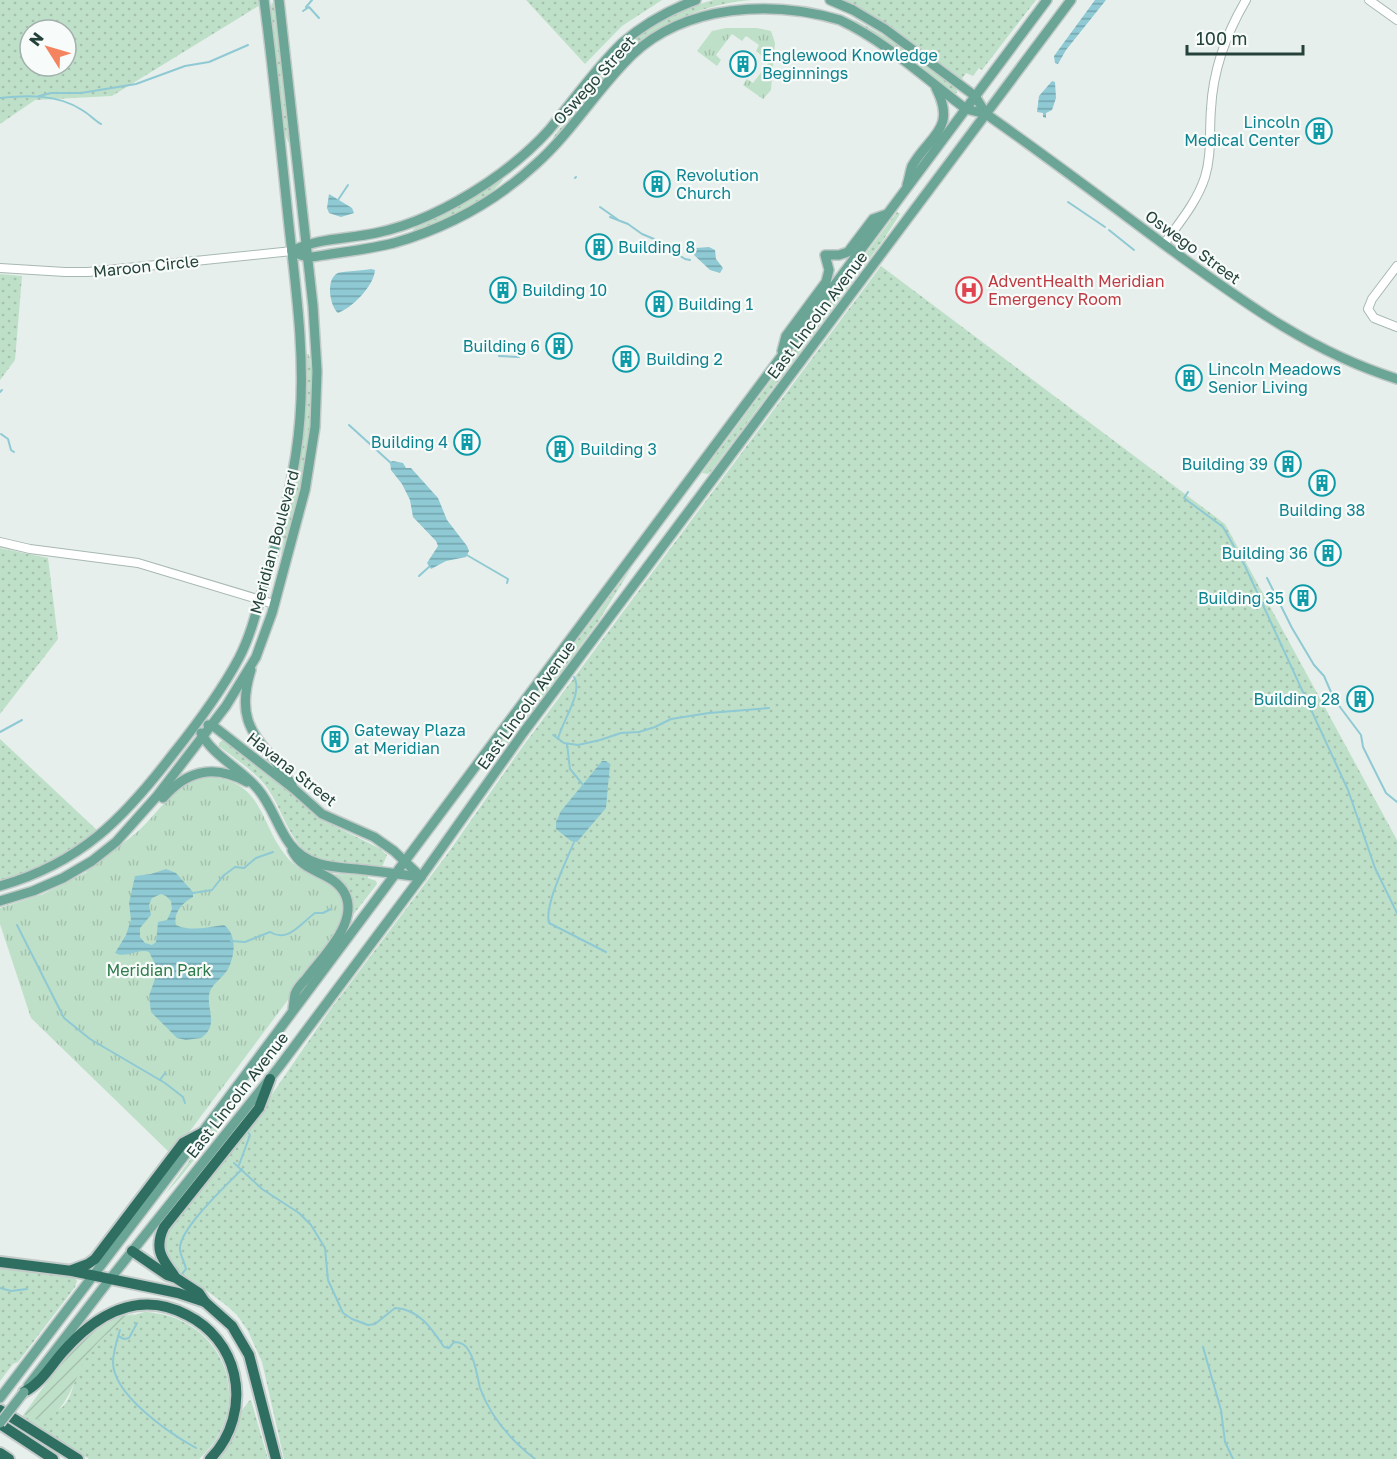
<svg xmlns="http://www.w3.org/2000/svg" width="1397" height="1459" viewBox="0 0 1397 1459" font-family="'Golos Text',sans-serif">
  <defs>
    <pattern id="grass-dots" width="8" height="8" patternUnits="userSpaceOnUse" patternTransform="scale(1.5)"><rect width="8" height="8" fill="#bfe0c8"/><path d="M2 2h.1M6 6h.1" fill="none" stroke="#a4c1ad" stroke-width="1.8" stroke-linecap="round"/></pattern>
    <pattern id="park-tufts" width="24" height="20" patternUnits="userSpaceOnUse" patternTransform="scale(1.5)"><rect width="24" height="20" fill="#bfe0c8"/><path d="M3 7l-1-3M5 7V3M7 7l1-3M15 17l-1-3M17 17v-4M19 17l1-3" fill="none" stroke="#a4c1ad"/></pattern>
    <pattern id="garden-furrows" width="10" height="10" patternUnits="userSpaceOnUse" patternTransform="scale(1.5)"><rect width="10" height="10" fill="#bfe0c8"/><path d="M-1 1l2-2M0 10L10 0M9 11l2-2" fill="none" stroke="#a4c1ad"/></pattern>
    <pattern id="water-rules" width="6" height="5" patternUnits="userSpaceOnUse" patternTransform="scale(1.5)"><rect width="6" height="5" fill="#8ec9d4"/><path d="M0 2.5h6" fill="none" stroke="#74a5ad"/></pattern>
  </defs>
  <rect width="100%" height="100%" fill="#e6efeb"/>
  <g fill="url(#grass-dots)" fill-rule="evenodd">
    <path d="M 0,0 L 259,0 L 260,5 L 112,96 L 35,100 L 0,124 ZM 30,30 L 66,30 L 66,66 L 30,66 Z"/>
    <polygon points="526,0 662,0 622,26 585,64"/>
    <path d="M 713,0 L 751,0 C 652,10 617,63 559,135 L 552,141 C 555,131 567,122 574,113 C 612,56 644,19 713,0 Z"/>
    <polygon points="842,0 1036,0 982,70 979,68 973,76 966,73 961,80 881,21"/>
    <polygon points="272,2 276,8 291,142 288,142 282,125 270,11"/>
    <polygon points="855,20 895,42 956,88 957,93 953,94 854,23"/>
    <path d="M 501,178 L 503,180 C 481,207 445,220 414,232 L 413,229 L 435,218 Z"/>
    <polygon points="897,212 900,214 882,242 711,471 708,474 702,473"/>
    <path d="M 881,266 L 1225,524 L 1397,840 L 1397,1459 L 284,1459 L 262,1362 L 248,1331 L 237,1315 L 226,1305 L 192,1280 L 176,1272 L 164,1252 C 166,1249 166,1235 169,1229 L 268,1100 L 330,1010 L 448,853 L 523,746 Z"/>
    <polygon points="0,274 22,276 15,360 0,380"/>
    <path d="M 306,354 L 309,354 C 321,421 300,491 284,555 L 281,554 L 303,434 Z"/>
    <polygon points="0,548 48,558 58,639 0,714"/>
    <polygon points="632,567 598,622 509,742 494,755 503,739"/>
    <path d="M 0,739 L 98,831 C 67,853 36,870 0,881 Z"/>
    <path d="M 223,740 L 276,781 L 318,818 L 379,848 L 387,855 L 382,867 C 363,864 341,867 322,861 C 290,851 284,809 265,785 C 253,770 234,758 219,746 L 219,743 Z"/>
    <polygon points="332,874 368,875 368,878 376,881 377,884 353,915 352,904"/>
    <polygon points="242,1089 244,1090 236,1108 177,1181 165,1194"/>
    <polygon points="0,1266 74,1276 77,1281 75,1287 18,1362 13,1364 0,1381"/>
    <path d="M 145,1312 C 224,1316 259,1405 199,1459 L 89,1459 L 22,1417 L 24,1414 L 31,1418 C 39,1416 51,1414 58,1410 C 71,1403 73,1385 77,1373 C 88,1346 117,1317 145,1312 Z"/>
    <polygon points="251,1400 268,1459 218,1459 233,1436 240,1413 249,1401"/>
  </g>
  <g fill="url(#park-tufts)">
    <polygon points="726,28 757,28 771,31 775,43 771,90 763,99 743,85 747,79 753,83 769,62 756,51 759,45 746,36 742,41 732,34 716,55 721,60 717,66 697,51 712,31"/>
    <path d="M 210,777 C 268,781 259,833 294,864 C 308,876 329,877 340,893 C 347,905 343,916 341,929 L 172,1155 L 31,1018 L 0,924 L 0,908 L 43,894 L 87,872 L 86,870 C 104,858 120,846 136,833 C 160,812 175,781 210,777 Z"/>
  </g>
  <path fill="url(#garden-furrows)" d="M 135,1314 C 119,1325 101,1336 89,1353 C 75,1372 62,1440 24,1414 C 50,1379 75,1338 115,1319 L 115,1317 Z"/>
  <g fill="url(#water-rules)" fill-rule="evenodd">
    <polygon points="1095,0 1106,0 1066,50 1058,64 1055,63 1054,56"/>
    <polygon points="1052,81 1055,82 1056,98 1052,110 1046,113 1046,118 1043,117 1043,113 1037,112 1039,96"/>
    <polygon points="329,194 352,208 354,213 341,217 329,213 327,208"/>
    <polygon points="709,247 715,250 716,259 723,268 720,273 710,270 694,255 696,248"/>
    <path d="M 371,269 L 375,270 C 374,286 352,308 338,313 C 330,306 325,279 338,273 C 341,272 365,270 371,269 Z"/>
    <polygon points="393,461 403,463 406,468 411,468 438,498 447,520 467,546 469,551 466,557 446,561 431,569 427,563 438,546 436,541 413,517 410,500 402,484 391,470 390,462"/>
    <polygon points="602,761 606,761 610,764 606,808 577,842 571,841 556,829 556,822 561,811"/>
    <path d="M 166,869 L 176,873 L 193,892 L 193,897 C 182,903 173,913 176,925 C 190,932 209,927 224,925 C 238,935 235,959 226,972 C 221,979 210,986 209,995 C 207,1011 219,1025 201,1038 L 186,1040 L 177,1038 L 151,1012 L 149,996 L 158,970 L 149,952 C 138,948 127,959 115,953 L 126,935 L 131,920 L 129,903 L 135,876 L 151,874 ZM 161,894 L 166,896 L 171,901 L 172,909 L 167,920 L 158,922 L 156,942 L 152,945 L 145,943 L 140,937 L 140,928 L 151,915 L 149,905 L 152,898 Z"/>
  </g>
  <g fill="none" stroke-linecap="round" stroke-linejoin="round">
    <g stroke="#8ec9d4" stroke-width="2">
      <polyline points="306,7 312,0"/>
      <polyline points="303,11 309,7 319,18"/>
      <polyline points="39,96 51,93 81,93 136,84 185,66 209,62 248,45"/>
      <path d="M 0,98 C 27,95 58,94 82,110 C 89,114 94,120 101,124"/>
      <polyline points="575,178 576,177"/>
      <polyline points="338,200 348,185"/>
      <polyline points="1068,202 1105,227"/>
      <polyline points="600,207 617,219"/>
      <polyline points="610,217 628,224 642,234 654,239 685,259 690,260"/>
      <polyline points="1109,230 1134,250"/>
      <polyline points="499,356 519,357"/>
      <polyline points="0,392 2,390"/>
      <polyline points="349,425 392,464"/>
      <polyline points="1,434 8,439 11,450 14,452"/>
      <polyline points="1188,492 1184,498 1223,527 1245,566 1348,790 1375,868 1397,913"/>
      <polyline points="465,554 508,579 507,583"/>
      <polyline points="419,576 430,566"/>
      <polyline points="1267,578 1292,628 1314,665 1324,676 1334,699 1361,735 1363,747 1386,793 1397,802"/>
      <polyline points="0,732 22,720"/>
      <polyline points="553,735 564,743 578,745 600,740 621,733 639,732 655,727 671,719 709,713 769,708"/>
      <path d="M 558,739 C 561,723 584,692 574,677"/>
      <polyline points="567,744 570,769 584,786"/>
      <path d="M 574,842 C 567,860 544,905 549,923 L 606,952"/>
      <polyline points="193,893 212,890 223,876 235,867 244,868 256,858 273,852"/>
      <polyline points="17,925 64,1018 90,1039 165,1083 183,1097 185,1103"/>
      <path d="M 231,941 L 245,942 L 270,932 C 288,943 300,924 315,913 L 323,913 L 331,909"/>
      <polyline points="160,1080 165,1073"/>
      <path d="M 234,1163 L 262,1189 L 299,1213 L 311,1225 L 325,1248 L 328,1280 L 343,1313 L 352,1319 L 368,1325 L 375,1324 L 395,1308 C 419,1309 432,1329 444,1347 L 449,1348 L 454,1342 C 462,1342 466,1345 469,1351 C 476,1362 477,1376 480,1388 C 490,1416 512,1441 535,1459"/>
      <polyline points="239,1165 250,1135 246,1130"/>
      <path d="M 181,1275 L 186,1269 C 185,1261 179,1255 180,1247 C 182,1226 227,1185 242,1169"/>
      <polyline points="0,1288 11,1291 27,1289"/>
      <path d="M 120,1330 C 117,1340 113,1352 113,1362 C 113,1395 169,1433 196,1448"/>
      <polyline points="118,1336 124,1339 129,1338 137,1323"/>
      <polyline points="1203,1347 1221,1410 1225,1442 1233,1459"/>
    </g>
    <g stroke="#a8b8b2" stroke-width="10">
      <g id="minor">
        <polyline points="1369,0 1397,20"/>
        <path d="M 1164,244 C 1179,223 1197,202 1205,177 C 1212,154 1209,132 1211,109 C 1213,69 1226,34 1246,0"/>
        <polyline points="1397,266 1372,299 1368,309 1374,318 1397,327"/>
        <polyline points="0,268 65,272 88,272 292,251"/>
        <polyline points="0,542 30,549 138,563 274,604"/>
      </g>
    </g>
    <g stroke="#c2cac8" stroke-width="12">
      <g id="major">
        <polyline points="830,0 853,10 885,29 975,96 986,114"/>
        <path d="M 907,185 C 909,179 910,172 912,166 C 930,135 957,129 936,88"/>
        <path d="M 292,251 C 297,253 303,257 309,257 C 316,257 324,255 331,254 C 353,251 373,248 394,243 C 446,228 496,201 536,164 C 572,132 597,89 632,55 C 686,4 772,0 840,20 C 885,41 926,79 966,109 L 986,114 C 1049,158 1111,205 1173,251 C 1245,303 1311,352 1397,379"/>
        <path d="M 292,251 C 317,238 348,239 376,233 C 415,225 454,205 487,183 C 509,168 531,150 549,130 C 573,101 595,69 622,43 C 644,24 669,10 696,0"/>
        <polyline points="782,351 786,336 826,282 829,270 825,255 839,255 848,252 873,219 887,214"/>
        <path d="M 251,670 C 232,730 264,740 292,785"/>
        <polyline points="208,725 212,725 294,789 322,814 374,837 394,851 421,877"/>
        <path d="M 201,733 C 213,756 241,769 257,788 C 272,805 277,827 290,844 C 309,869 338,867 366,870 C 385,872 403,875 421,877"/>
        <path d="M 163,798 C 187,770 214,764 247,782"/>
        <path d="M 292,850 C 304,875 332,870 345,894 C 359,923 322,957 306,979 C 302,983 297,989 295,994 C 294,998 294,1004 293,1008"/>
        <path d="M 0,886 C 81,863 124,818 173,754 C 197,724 221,692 239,658 C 253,631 259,600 268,571 C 283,521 296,471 300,418 C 305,354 296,290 289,226 C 281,151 274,75 264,0"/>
        <polyline points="0,901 33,891 63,878 92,861 116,842 157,796 226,706 256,657 272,613 305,490 315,427 317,371 313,306 279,0"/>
        <polyline points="28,1386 110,1279 279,1067 421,877 523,733 1071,0"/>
        <polyline points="0,1398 220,1109 1047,0"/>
      </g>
    </g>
    <g stroke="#c2cac8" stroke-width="14">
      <g id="highway">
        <polyline points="132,1251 167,1275 176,1278 199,1293 205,1302 232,1326 249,1355 276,1459"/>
        <polyline points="0,1262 72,1271 178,1293 205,1302"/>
        <polyline points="72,1270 88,1264 95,1259 183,1143 202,1133"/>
        <path d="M 174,1275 C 161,1258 154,1248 164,1227 L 259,1108 L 270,1079"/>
        <path d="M 24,1392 C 41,1383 50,1367 62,1353 C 95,1315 138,1289 187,1315 C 211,1327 228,1348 234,1374 C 241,1404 232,1437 210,1459"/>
        <polyline points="0,1410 78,1459"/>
        <polyline points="0,1424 53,1459"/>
        <polyline points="0,1453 9,1459"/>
      </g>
    </g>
    <use href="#minor" stroke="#fff" stroke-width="8"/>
    <use href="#major" stroke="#6aa596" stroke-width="9"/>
    <use href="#highway" stroke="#2f6f62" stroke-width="10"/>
    <g stroke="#c2cac8" stroke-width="12" stroke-linecap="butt">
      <polyline id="major-bridge" points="0,1423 24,1392"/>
    </g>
    <use href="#major-bridge" stroke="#6aa596" stroke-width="9"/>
  </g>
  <defs>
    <g id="building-ring" transform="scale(1.35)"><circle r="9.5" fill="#f7fbf9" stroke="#0f9aa8" stroke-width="1.5"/><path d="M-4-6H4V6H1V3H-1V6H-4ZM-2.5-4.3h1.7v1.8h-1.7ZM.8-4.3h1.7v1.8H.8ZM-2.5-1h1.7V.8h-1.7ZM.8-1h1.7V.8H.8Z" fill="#0f9aa8"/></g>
    <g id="hospital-ring" transform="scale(1.35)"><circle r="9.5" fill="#f7fbf9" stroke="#e0444e" stroke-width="1.5"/><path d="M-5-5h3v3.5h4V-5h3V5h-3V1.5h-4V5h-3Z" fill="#e0444e"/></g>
  </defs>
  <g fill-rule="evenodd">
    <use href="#building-ring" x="743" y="64"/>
    <use href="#building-ring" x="1319" y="131"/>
    <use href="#building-ring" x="657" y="184"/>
    <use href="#building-ring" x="599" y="247"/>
    <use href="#building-ring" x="503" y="290"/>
    <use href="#hospital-ring" x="969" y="290"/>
    <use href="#building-ring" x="659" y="304"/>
    <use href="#building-ring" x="559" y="346"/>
    <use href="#building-ring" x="626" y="359"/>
    <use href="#building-ring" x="1189" y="378"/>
    <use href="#building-ring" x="467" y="442"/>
    <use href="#building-ring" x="560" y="449"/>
    <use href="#building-ring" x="1288" y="464"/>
    <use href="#building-ring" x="1322" y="483"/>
    <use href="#building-ring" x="1328" y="553"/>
    <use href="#building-ring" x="1303" y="598"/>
    <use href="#building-ring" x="1360" y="699"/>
    <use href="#building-ring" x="335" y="739"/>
  </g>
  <g text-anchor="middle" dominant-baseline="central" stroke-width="4.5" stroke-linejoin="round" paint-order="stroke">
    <g font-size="16" fill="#0d838f" stroke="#f7fbf9" text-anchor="start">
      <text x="762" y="55">Englewood Knowledge<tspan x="762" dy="18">Beginnings</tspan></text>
      <text x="1300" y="122" text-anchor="end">Lincoln<tspan x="1300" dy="18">Medical Center</tspan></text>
      <text x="676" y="175">Revolution<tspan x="676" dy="18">Church</tspan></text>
      <text x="618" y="247">Building 8</text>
      <text x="522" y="290">Building 10</text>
      <text x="678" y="304">Building 1</text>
      <text x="540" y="346" text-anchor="end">Building 6</text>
      <text x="646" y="359">Building 2</text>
      <text x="1208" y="369">Lincoln Meadows<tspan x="1208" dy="18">Senior Living</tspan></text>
      <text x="448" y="442" text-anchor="end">Building 4</text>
      <text x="580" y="449">Building 3</text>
      <text x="1268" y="464" text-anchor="end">Building 39</text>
      <text x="1322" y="510" text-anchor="middle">Building 38</text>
      <text x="1308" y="553" text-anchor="end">Building 36</text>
      <text x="1284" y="598" text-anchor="end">Building 35</text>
      <text x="1340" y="699" text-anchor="end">Building 28</text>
      <text x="354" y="730">Gateway Plaza<tspan x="354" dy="18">at Meridian</tspan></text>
    </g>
    <g font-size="16" fill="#24423a" stroke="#f7fbf9">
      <text transform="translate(594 80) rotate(-48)">Oswego Street</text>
      <text transform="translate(1193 247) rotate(36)">Oswego Street</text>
      <text transform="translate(146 266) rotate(-6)">Maroon Circle</text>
      <text transform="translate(817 315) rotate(-53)">East Lincoln Avenue</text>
      <text transform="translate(274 542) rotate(-75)">Meridian Boulevard</text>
      <text transform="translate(526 705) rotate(-54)">East Lincoln Avenue</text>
      <text transform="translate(292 769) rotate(38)">Havana Street</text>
      <text transform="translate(237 1095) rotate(-52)">East Lincoln Avenue</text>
    </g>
    <g font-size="16" fill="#be3a42" stroke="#f7fbf9" text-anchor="start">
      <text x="988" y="281">AdventHealth Meridian<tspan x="988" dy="18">Emergency Room</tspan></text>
    </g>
    <g font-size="16" fill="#2d7a4b" stroke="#f7fbf9">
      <text x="159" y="970">Meridian Park</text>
    </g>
  </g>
  <g transform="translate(48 48) rotate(307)"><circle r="28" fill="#f7fbf9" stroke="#a3b1ad" stroke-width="1.5"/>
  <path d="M0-4.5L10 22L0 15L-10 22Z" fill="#f4845f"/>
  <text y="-9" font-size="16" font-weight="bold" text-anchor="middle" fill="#24423a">N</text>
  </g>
  <path d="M1187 45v9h116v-9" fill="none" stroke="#24423a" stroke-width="3"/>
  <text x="1196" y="45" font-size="18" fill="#24423a" stroke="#f7fbf9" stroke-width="4.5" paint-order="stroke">100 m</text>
</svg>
